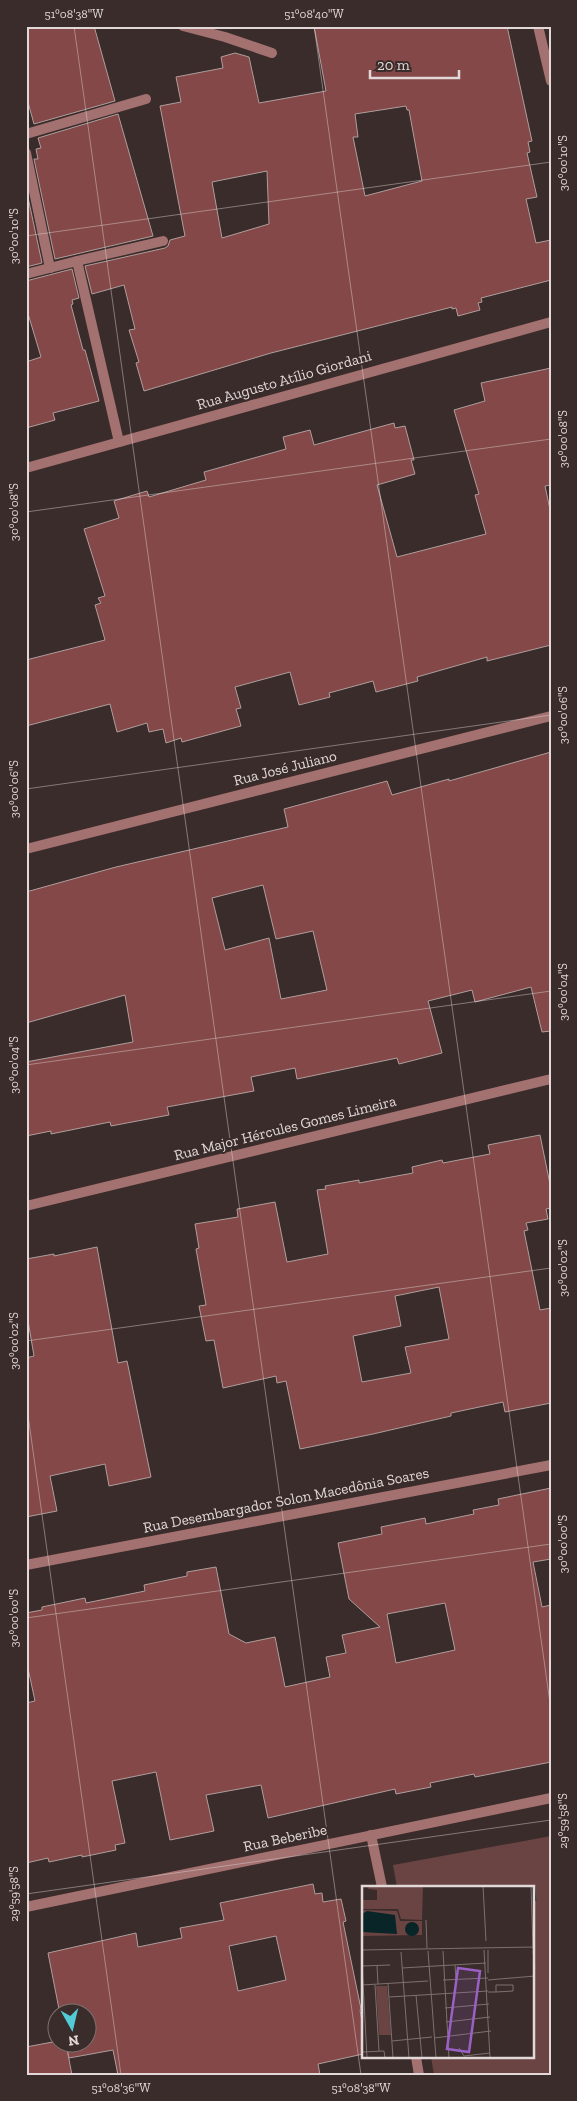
<svg xmlns="http://www.w3.org/2000/svg" width="577" height="2101" viewBox="0 0 577 2101" font-family="'Zilla Slab',serif">
  <rect width="100%" height="100%" fill="#3a2c2b"/>
  <polygon fill="#694443" points="551,1836 551,2075 434,2075 431,2057 533,2057 533,1887 397,1887 393,1865"/>
  <g fill="#834847" stroke="#af9e9d" fill-rule="evenodd">
    <polygon points="26,26 94,26 115,101 34,124 26,95"/>
    <path d="M 314,26 L 507,26 L 532,141 L 528,142 L 530,152 L 527,153 L 537,197 L 526,199 L 536,243 L 551,240 L 551,280 L 481,298 L 482,302 L 478,303 L 480,310 L 458,316 L 456,308 L 452,309 L 452,307 L 271,353 L 144,391 L 136,363 L 139,362 L 129,330 L 135,329 L 124,285 L 92,294 L 85,266 L 165,248 L 168,246 L 170,240 L 185,236 L 160,106 L 181,102 L 176,77 L 223,68 L 221,57 L 235,53 L 249,57 L 259,103 L 326,91 ZM 406,106 L 407,110 L 409,110 L 422,181 L 365,196 L 353,137 L 358,137 L 355,114 ZM 267,171 L 269,224 L 222,238 L 212,182 Z"/>
    <polygon points="118,114 153,236 55,259 34,159 38,159 36,149 41,148 38,138"/>
    <polygon points="26,188 42,263 26,267"/>
    <polygon points="72,269 79,298 72,300 73,304 71,305 83,350 85,350 99,401 53,413 55,420 26,428 26,362 41,357 26,307 26,281"/>
    <polygon points="551,368 551,485 545,486 551,514 551,645 487,661 487,657 417,677 418,681 376,692 373,681 329,693 330,697 299,705 290,672 235,687 241,708 236,709 241,726 182,742 181,738 166,743 163,729 149,732 147,723 117,732 110,704 26,726 26,660 105,640 95,605 101,603 98,598 105,596 84,529 119,518 114,501 147,491 149,497 206,480 204,472 286,449 283,437 310,430 314,445 394,423 395,428 405,426 414,460 411,460 415,474 377,485 397,557 486,534 475,495 479,494 454,410 485,401 481,383"/>
    <path d="M 551,752 L 551,1031 L 542,1032 L 531,987 L 475,1002 L 472,990 L 428,1001 L 442,1053 L 399,1064 L 397,1058 L 297,1079 L 295,1068 L 251,1077 L 254,1091 L 167,1107 L 169,1115 L 111,1126 L 110,1122 L 51,1134 L 51,1131 L 26,1136 L 26,1062 L 133,1042 L 125,995 L 26,1023 L 26,892 L 116,867 L 288,827 L 284,809 L 387,781 L 392,795 L 449,779 L 449,781 ZM 263,885 L 276,939 L 313,931 L 327,990 L 281,999 L 269,938 L 225,950 L 212,898 Z"/>
    <path d="M 540,1135 L 551,1189 L 551,1208 L 546,1209 L 548,1219 L 526,1223 L 528,1230 L 524,1231 L 540,1310 L 551,1308 L 551,1403 L 505,1412 L 503,1402 L 451,1413 L 451,1416 L 373,1434 L 300,1449 L 286,1381 L 277,1383 L 276,1376 L 223,1388 L 214,1340 L 206,1341 L 199,1306 L 206,1305 L 196,1249 L 199,1248 L 195,1224 L 238,1217 L 237,1209 L 275,1202 L 287,1262 L 328,1254 L 317,1190 L 326,1189 L 325,1186 L 359,1180 L 359,1183 L 413,1173 L 412,1167 L 442,1160 L 443,1163 L 490,1154 L 488,1145 ZM 439,1287 L 449,1339 L 405,1347 L 411,1373 L 362,1382 L 353,1336 L 401,1326 L 395,1296 Z"/>
    <polygon points="97,1247 118,1363 127,1361 151,1477 109,1486 105,1464 50,1476 57,1511 26,1517 26,1358 34,1356 26,1309 26,1259 54,1254 54,1256"/>
    <path d="M 551,1488 L 551,1559 L 533,1562 L 542,1607 L 551,1605 L 551,1762 L 475,1777 L 474,1774 L 430,1783 L 431,1787 L 396,1794 L 395,1789 L 268,1818 L 261,1785 L 206,1795 L 214,1831 L 170,1840 L 156,1772 L 112,1781 L 125,1843 L 115,1845 L 116,1850 L 82,1857 L 82,1855 L 49,1862 L 48,1858 L 26,1863 L 26,1703 L 35,1701 L 26,1659 L 26,1613 L 42,1610 L 42,1607 L 85,1598 L 86,1603 L 145,1591 L 144,1585 L 187,1576 L 187,1572 L 216,1567 L 229,1634 L 246,1643 L 275,1637 L 285,1687 L 330,1677 L 326,1657 L 346,1653 L 342,1635 L 380,1627 L 349,1599 L 338,1543 L 382,1534 L 381,1527 L 425,1518 L 426,1524 L 474,1514 L 473,1510 L 499,1505 L 498,1499 ZM 445,1603 L 455,1650 L 396,1663 L 387,1614 Z"/>
    <path d="M 313,1884 L 315,1894 L 322,1893 L 323,1902 L 341,1899 L 346,1921 L 343,1922 L 361,2009 L 360,2010 L 363,2027 L 363,2054 L 318,2064 L 320,2075 L 118,2075 L 113,2050 L 69,2058 L 66,2044 L 88,2044 L 88,2014 L 60,2014 L 48,1953 L 136,1933 L 138,1947 L 182,1938 L 180,1928 L 224,1920 L 220,1903 ZM 276,1936 L 286,1980 L 238,1991 L 229,1946 Z"/>
    <polygon points="58,2041 58,2044 66,2044 72,2075 26,2075 26,2047"/>
  </g>
  <g fill="none" stroke-linecap="round" stroke-linejoin="round">
    <g stroke="#a37170" stroke-width="10">
      <polyline points="26,134 146,99"/>
      <polyline points="26,153 50,268"/>
      <polyline points="77,261 163,241"/>
      <polyline points="26,274 77,261 119,442"/>
    </g>
    <g stroke="#a37170" stroke-width="10">
      <polyline points="183,26 225,37 272,53"/>
      <polyline points="538,26 551,81"/>
      <polyline points="26,468 551,322"/>
      <polyline points="26,849 551,716"/>
      <polyline points="26,1206 551,1079"/>
      <polyline points="26,1565 551,1465"/>
      <polyline points="371,1835 382,1887"/>
      <polyline points="26,1907 551,1798"/>
      <polyline points="416,2057 419,2075"/>
    </g>
  </g>
  <path fill="none" stroke="#e1d8d7" stroke-width="1" stroke-opacity="0.45" d="M 74,26 L 361,2075M 314,26 L 551,1710M 26,236 L 551,162M 26,512 L 551,439M 26,789 L 551,715M 26,1065 L 551,991M 26,1341 L 551,1268M 26,1401 L 121,2075M 26,1618 L 551,1544M 26,1894 L 551,1820"/>
  <g text-anchor="middle" dominant-baseline="central" stroke-width="4" stroke-linejoin="round" paint-order="stroke">
    <g font-size="15" fill="#e1d8d7" stroke="#3a2c2b">
      <text transform="translate(284 380) rotate(-16)">Rua Augusto Atílio Giordani</text>
      <text transform="translate(285 768) rotate(-14)">Rua José Juliano</text>
      <text transform="translate(285 1128) rotate(-14)">Rua Major Hércules Gomes Limeira</text>
      <text transform="translate(286 1500) rotate(-11)">Rua Desembargador Solon Macedônia Soares</text>
      <text transform="translate(285 1838) rotate(-12)">Rua Beberibe</text>
    </g>
  </g>
  <g transform="translate(362 1886)">
    <rect width="172" height="172" fill="#3a2c2b"/>
    <path d="M 7,0 L 61,0 L 60,34 L 39,33 L 36,23 L 0,23 L 0,14 L 15,14 L 15,4 L 6,3 ZM 0,24 L 35,25 L 38,35 L 60,35 L 60,49 L 0,50 ZM 14,100 L 25,100 L 29,149 L 17,149 Z" fill="#694443"/>
    <path d="M 5,25 L 33,29 L 35,48 L 0,46 L 0,28 ZM43 43a7 7 0 1 1 14 0a7 7 0 1 1-14 0Z" fill="#092527"/>
    <path fill="none" stroke="#092527" stroke-width="2.5" d="M 172,0 L 173,15"/>
    <path fill="none" stroke="#7d7170" stroke-width="1" d="M 121,0 L 124,55M 169,0 L 171,63M 64,34 L 65,62M 0,64 L 173,61M 122,64 L 128,172M 126,64 L 126,87M 66,65 L 74,172M 81,65 L 87,172M 171,65 L 173,83M 39,66 L 47,172M 0,77 L 5,172M 15,79 L 16,98M 93,79 L 94,94M 0,80 L 28,79M 40,82 L 124,77M 81,94 L 126,92M 126,94 L 173,90M 26,98 L 31,172M 0,99 L 66,95M 13,99 L 17,165M 126,106 L 134,106 L 151,105 L 151,99 L 134,99 L 134,106M 54,109 L 60,172M 27,111 L 126,105M 83,122 L 127,118M 84,136 L 128,131M 72,152 L 129,145M 30,155 L 70,151M 97,162 L 102,170 L 128,167M 0,166 L 22,165 L 23,172"/>
    <path fill="#9a60c6" fill-opacity="0.15" stroke="#9a60c6" stroke-width="2.5" d="M 96,82 L 118,85 L 107,166 L 85,163 Z"/>
    <rect width="172" height="172" fill="none" stroke="#e1d8d7" stroke-width="2.5"/>
  </g>
  <rect width="577" height="2101" fill="none" stroke="#3a2c2b" stroke-width="55"/>
  <g transform="translate(72 2028) rotate(172)"><circle r="24" fill="#3a2c2b" stroke="#7d7170"/>
  <path d="M0-4L9 19L0 12L-9 19Z" fill="#52cbd7"/>
  <text y="-8" font-size="14" font-weight="bold" text-anchor="middle" fill="#e1d8d7">N</text>
  </g>
  <path d="M370 70v8h89v-8" fill="none" stroke="#e1d8d7" stroke-width="2.5"/>
  <text x="377" y="70" font-size="15" fill="#e1d8d7" stroke="#3a2c2b" stroke-width="4" paint-order="stroke">20 m</text>
  <rect x="28" y="28" width="522" height="2046" fill="none" stroke="#e1d8d7" stroke-width="2"/>
  <g font-size="12" text-anchor="middle" fill="#e1d8d7">
    <text x="74" y="18">51°08'38"W</text>
    <text x="314" y="18">51°08'40"W</text>
    <text transform="translate(563 163) rotate(-90)" y="4">30°00'10"S</text>
    <text transform="translate(14 236) rotate(-90)" y="4">30°00'10"S</text>
    <text transform="translate(563 439) rotate(-90)" y="4">30°00'08"S</text>
    <text transform="translate(14 512) rotate(-90)" y="4">30°00'08"S</text>
    <text transform="translate(563 715) rotate(-90)" y="4">30°00'06"S</text>
    <text transform="translate(14 789) rotate(-90)" y="4">30°00'06"S</text>
    <text transform="translate(563 992) rotate(-90)" y="4">30°00'04"S</text>
    <text transform="translate(14 1065) rotate(-90)" y="4">30°00'04"S</text>
    <text transform="translate(563 1268) rotate(-90)" y="4">30°00'02"S</text>
    <text transform="translate(14 1341) rotate(-90)" y="4">30°00'02"S</text>
    <text transform="translate(563 1544) rotate(-90)" y="4">30°00'00"S</text>
    <text transform="translate(14 1618) rotate(-90)" y="4">30°00'00"S</text>
    <text transform="translate(563 1821) rotate(-90)" y="4">29°59'58"S</text>
    <text transform="translate(14 1894) rotate(-90)" y="4">29°59'58"S</text>
    <text x="121" y="2092">51°08'36"W</text>
    <text x="361" y="2092">51°08'38"W</text>
  </g>
</svg>
